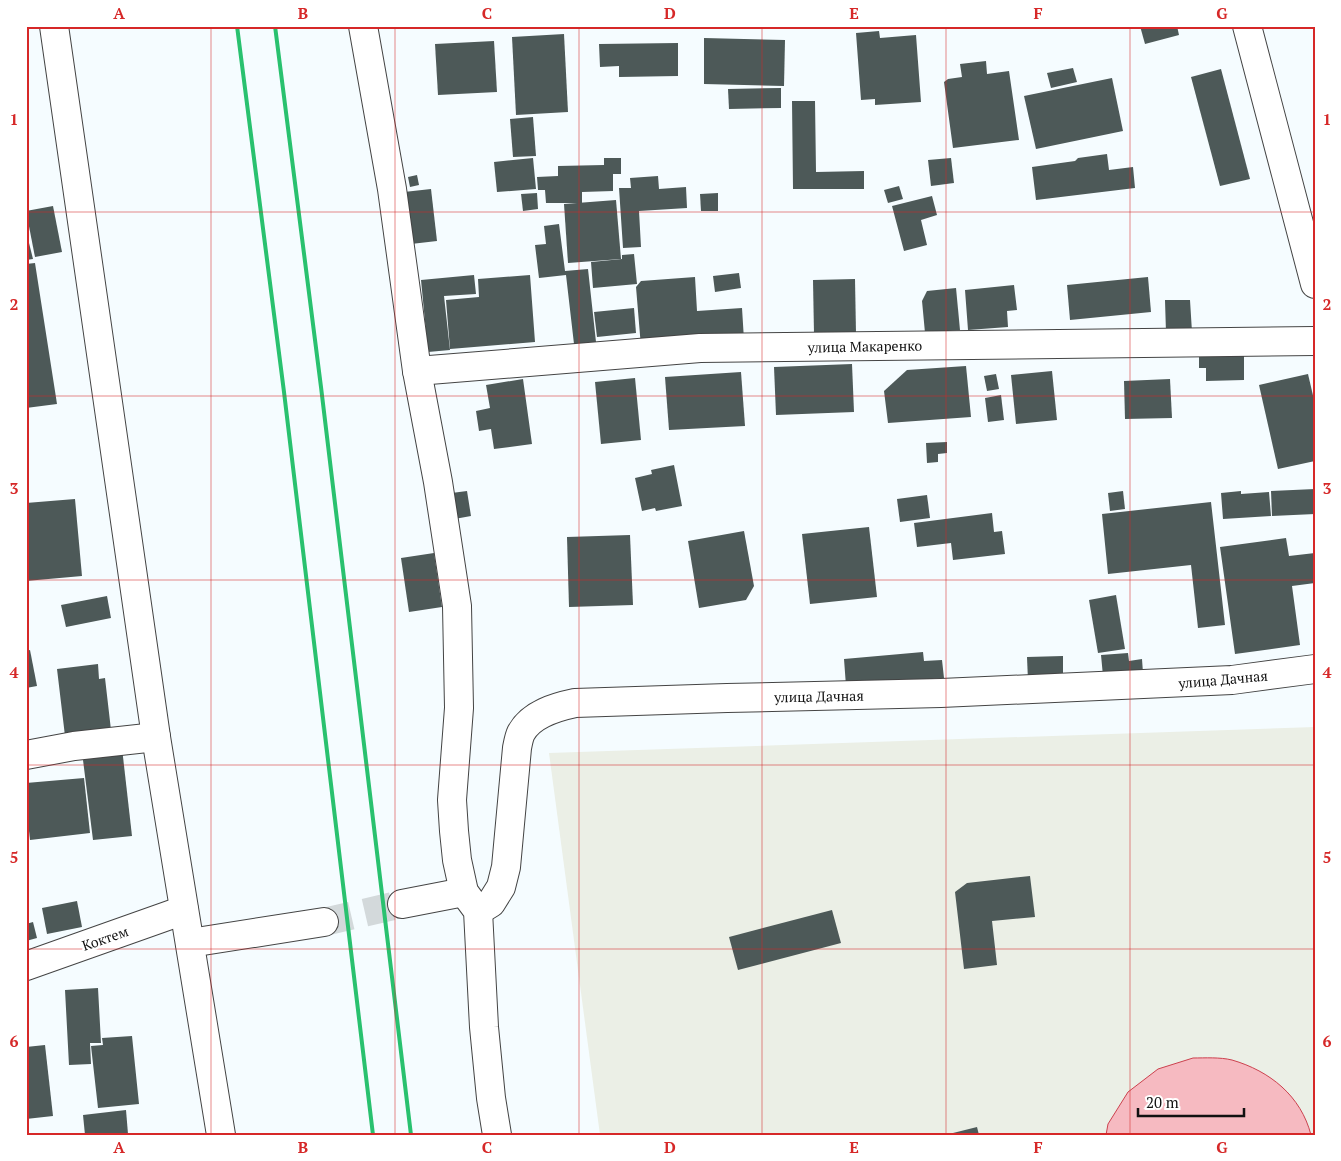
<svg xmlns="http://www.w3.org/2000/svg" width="1341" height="1161" viewBox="0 0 1341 1161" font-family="'PT Serif',serif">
  <rect width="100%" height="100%" fill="#f5fcff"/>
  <polygon fill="#ebefe6" points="1315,727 1315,1135 600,1135 549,753"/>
  <path fill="#f6bac1" stroke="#cc414e" d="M 1193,1058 C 1205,1058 1220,1057 1232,1060 C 1270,1071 1301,1096 1311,1135 L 1106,1135 L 1108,1124 L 1128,1092 L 1158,1069 Z"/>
  <g fill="#4d5958">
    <polygon points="1140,26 1177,26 1179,35 1145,44"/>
    <polygon points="879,31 880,38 916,35 921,102 875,105 875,99 861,100 856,33"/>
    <polygon points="564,34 568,112 516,115 512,37"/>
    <polygon points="704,38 785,40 784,86 704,84"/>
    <polygon points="494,41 497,92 438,95 435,44"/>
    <polygon points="678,43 678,76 619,77 619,66 600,67 599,44"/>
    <polygon points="986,61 987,74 1009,71 1019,140 953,148 944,82 948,79 962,77 960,64"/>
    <polygon points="1073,68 1077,82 1051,88 1047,73"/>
    <polygon points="1221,69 1250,179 1220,186 1191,77"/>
    <polygon points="1112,78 1123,131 1036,149 1024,96"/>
    <polygon points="781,88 781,108 729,109 728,89"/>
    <polygon points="792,101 815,101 816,172 864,171 864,189 793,189"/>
    <polygon points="533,117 536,156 513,157 510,119"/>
    <polygon points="1107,154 1109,170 1133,167 1135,188 1036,200 1032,167 1075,161 1078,158"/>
    <polygon points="533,158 536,189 497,192 494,162"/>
    <polygon points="604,158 621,158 621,174 613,174 613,191 582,192 582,203 546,203 545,190 538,190 537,177 558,176 558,166 604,165"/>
    <polygon points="951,158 954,183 931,186 928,160"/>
    <polygon points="417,175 419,185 410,187 408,177"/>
    <polygon points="658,176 659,189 686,187 687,208 639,211 641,247 623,248 619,188 631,188 630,178"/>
    <polygon points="899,186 903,199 888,203 884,190"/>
    <polygon points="431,189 437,241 411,244 404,192"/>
    <polygon points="537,193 538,209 523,211 521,194"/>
    <polygon points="718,193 718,211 701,211 700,194"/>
    <polygon points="932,196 937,215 921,220 927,245 904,251 892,206"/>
    <polygon points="616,200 621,259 568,263 564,204"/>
    <polygon points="53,206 62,252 35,257 26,211"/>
    <polygon points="559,224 565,271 588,269 596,342 574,344 566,275 539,278 535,245 546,244 544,226"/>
    <polygon points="26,231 33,259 26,260"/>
    <polygon points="634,254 637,284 593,288 591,262 622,259 622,255"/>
    <polygon points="35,263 57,404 26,408 26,264"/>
    <polygon points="739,273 741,288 715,292 713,276"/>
    <polygon points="474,275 476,294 444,296 450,350 428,352 421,280"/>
    <polygon points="530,275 535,342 450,349 446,300 479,297 478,279"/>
    <polygon points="695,277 697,311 742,308 744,340 641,347 636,287 641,281"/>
    <polygon points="1148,277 1151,312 1070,320 1067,285"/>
    <polygon points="855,279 856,334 814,334 813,280"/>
    <polygon points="1014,285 1017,310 1007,311 1008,327 968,330 965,290"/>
    <polygon points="956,288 960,330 925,333 922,301 927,291"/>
    <polygon points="1165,300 1190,300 1192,332 1166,333"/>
    <polygon points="634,308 636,333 597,337 594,312"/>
    <polygon points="1199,354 1244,354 1244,380 1206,381 1206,368 1199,368"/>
    <polygon points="852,364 854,412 776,415 774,367"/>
    <polygon points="966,366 971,417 888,423 884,391 907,370"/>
    <polygon points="1052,371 1057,420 1016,424 1011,375"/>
    <polygon points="741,372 745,426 669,430 665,377"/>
    <polygon points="996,374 999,389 987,391 984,376"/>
    <polygon points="1308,374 1315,404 1315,461 1278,469 1259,385"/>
    <polygon points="635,378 641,440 601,444 595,382"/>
    <polygon points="523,379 532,444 494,449 491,429 479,431 476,411 490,408 486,385"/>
    <polygon points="1170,379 1172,418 1125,419 1124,381"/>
    <polygon points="1001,395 1004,420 988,422 985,398"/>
    <polygon points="947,442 947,453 938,454 938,462 927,463 926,443"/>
    <polygon points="674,465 682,506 656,511 655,508 642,511 635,478 652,474 651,470"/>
    <polygon points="1315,489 1315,514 1272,516 1271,491"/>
    <polygon points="467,491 471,516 449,520 444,494"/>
    <polygon points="1123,491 1125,509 1110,511 1108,493"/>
    <polygon points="1241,491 1241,494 1269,492 1271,516 1223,519 1221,493"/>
    <polygon points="927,495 930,518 900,522 897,499"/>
    <polygon points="75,499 82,576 26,581 26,503"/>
    <polygon points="1211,502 1225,625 1198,628 1191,565 1108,574 1102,514"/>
    <polygon points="992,513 994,532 1002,531 1005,554 953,560 951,543 917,547 914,523"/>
    <polygon points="869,527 877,597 810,604 802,534"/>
    <polygon points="744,531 754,586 746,600 699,608 688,541"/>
    <polygon points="630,535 633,605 569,607 567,537"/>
    <polygon points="1286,538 1289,556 1315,553 1315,583 1292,586 1300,645 1235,654 1220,547"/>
    <polygon points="434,553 442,607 409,612 401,558"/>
    <polygon points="1116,595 1125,649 1098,653 1089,600"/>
    <polygon points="107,596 111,618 66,627 61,605"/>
    <polygon points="30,650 37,686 26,688 26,651"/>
    <polygon points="923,652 924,661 942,660 944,678 846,686 844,659"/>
    <polygon points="1128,653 1129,661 1142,659 1143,673 1103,676 1101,655"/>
    <polygon points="1063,656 1063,680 1028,681 1027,657"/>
    <polygon points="98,664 99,679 105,678 111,730 65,736 57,669"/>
    <polygon points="122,748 132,836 93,840 82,752"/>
    <polygon points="84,778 90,833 30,840 26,803 26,783"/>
    <polygon points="1030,876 1035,917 992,921 997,965 964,969 955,892 967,883"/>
    <polygon points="77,901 82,927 47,934 42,908"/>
    <polygon points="832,910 841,943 738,970 729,937"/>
    <polygon points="33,922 37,938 26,941 26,924"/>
    <polygon points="98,988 101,1043 90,1043 91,1064 69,1065 65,990"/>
    <polygon points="132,1036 139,1104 98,1108 91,1046 103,1045 102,1038"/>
    <polygon points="45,1045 53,1116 26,1119 26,1047"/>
    <polygon points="126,1110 128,1134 85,1135 83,1115"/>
    <polygon points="977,1127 979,1135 949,1135 949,1134"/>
  </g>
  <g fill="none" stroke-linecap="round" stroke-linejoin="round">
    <polyline stroke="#d3d9db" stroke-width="28" stroke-dasharray="28 14" stroke-linecap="butt" points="324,922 402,904"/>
    <g stroke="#444" stroke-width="30">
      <g id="minor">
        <polyline points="54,26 156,737 221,1135"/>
        <polyline points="363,26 392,189 417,371 438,482 457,606 459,708 452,800 454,831 457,860 464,892 478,911 484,1027 491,1098 497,1135"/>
        <polyline points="1247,26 1315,284"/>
        <polyline points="417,371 700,348 1315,341"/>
        <polyline points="26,755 74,746 156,737"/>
        <polyline points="402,904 464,892"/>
        <path d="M 478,911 L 491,903 L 501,887 L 506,867 L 517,748 C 518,743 519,737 521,733 C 531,714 556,707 575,703 L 727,698 L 941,693 L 1232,680 L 1315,669"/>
        <polyline points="190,943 324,922"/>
        <polyline points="26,966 184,910"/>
      </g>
    </g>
    <use href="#minor" stroke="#fff" stroke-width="28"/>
    <g stroke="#29c16f" stroke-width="4">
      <polyline points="237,26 284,392 373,1135"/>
      <polyline points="275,26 321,387 411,1135"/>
    </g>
  </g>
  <path fill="none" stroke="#d62828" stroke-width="1" stroke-opacity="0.55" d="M 211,26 L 211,1135M 395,26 L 395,1135M 579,26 L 579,1135M 762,26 L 762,1135M 946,26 L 946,1135M 1130,26 L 1130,1135M 26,212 L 1315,212M 26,396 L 1315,396M 26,580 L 1315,580M 26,765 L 1315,765M 26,949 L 1315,949"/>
  <g text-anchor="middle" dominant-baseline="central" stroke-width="5" stroke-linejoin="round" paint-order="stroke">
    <g font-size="14" fill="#111" stroke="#fff">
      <text transform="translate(865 346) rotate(-1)">улица Макаренко</text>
      <text transform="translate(1223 679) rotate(-5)">улица Дачная</text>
      <text transform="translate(819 696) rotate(-1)">улица Дачная</text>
      <text transform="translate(105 938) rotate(-19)">Коктем</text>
    </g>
  </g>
  <rect width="1341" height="1161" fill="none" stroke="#ffffff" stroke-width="55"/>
  <path d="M1138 1108v8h106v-8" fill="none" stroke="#111111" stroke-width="2.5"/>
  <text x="1146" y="1108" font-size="15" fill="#111111" stroke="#ffffff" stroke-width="4" paint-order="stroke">20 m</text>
  <rect x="28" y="28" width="1286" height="1106" fill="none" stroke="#d62828" stroke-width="2"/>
  <g font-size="16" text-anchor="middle" font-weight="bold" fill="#d62828">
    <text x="119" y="19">A</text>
    <text x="303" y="19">B</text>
    <text x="487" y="19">C</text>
    <text x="670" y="19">D</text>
    <text x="854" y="19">E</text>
    <text x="1038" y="19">F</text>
    <text x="1222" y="19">G</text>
    <text x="14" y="125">1</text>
    <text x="1327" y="125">1</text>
    <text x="14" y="310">2</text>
    <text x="1327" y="310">2</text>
    <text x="14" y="494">3</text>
    <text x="1327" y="494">3</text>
    <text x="14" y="678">4</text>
    <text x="1327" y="678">4</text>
    <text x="14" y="863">5</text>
    <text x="1327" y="863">5</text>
    <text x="14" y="1047">6</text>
    <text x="1327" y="1047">6</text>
    <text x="119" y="1153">A</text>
    <text x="303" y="1153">B</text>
    <text x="487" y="1153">C</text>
    <text x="670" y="1153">D</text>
    <text x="854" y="1153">E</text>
    <text x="1038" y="1153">F</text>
    <text x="1222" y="1153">G</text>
  </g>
</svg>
